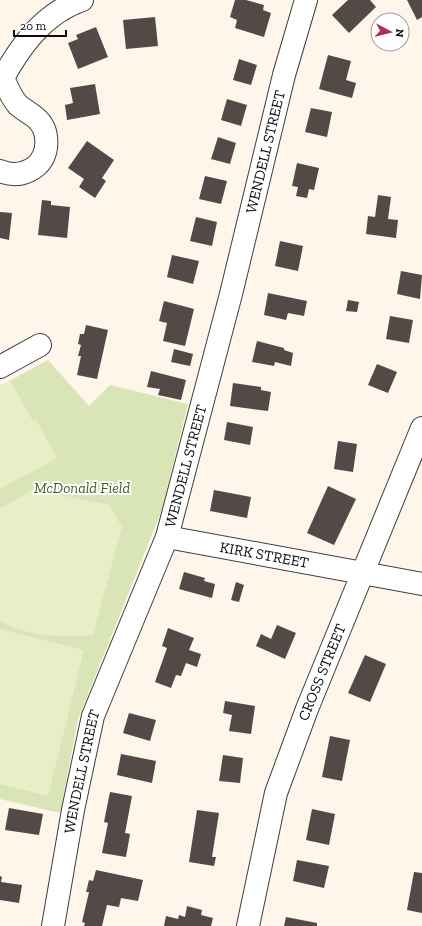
<svg xmlns="http://www.w3.org/2000/svg" width="422" height="926" viewBox="0 0 422 926" font-family="'Zilla Slab',serif">
  <rect width="100%" height="100%" fill="#fef5eb"/>
  <polygon fill="#dae5b7" points="48,360 89,406 110,385 188,404 161,512 78,719 60,813 0,799 0,386"/>
  <g fill="#e9edc8">
    <polygon points="10,380 33,421 36,420 57,458 0,489 0,386"/>
    <path d="M 33,489 L 109,505 L 122,527 L 93,635 C 60,637 29,637 0,621 L 0,509 Z"/>
    <polygon points="0,629 84,650 48,796 0,784"/>
  </g>
  <g fill="#534a48">
    <polygon points="235,0 246,0 264,5 263,10 271,13 264,37 235,28 237,20 230,17"/>
    <polygon points="348,0 370,0 376,7 349,33 332,15"/>
    <polygon points="407,0 422,0 422,17 417,20"/>
    <polygon points="155,17 158,46 126,49 123,20"/>
    <polygon points="96,27 108,57 78,69 68,43 78,39 76,35"/>
    <polygon points="328,55 351,61 346,80 356,83 352,98 319,89"/>
    <polygon points="239,59 257,65 251,85 233,80"/>
    <polygon points="95,84 100,114 67,120 65,105 73,103 70,88"/>
    <polygon points="227,99 247,105 241,126 221,120"/>
    <polygon points="311,108 332,112 327,137 305,132"/>
    <polygon points="218,137 236,143 230,164 211,159"/>
    <polygon points="87,141 114,160 102,178 106,181 95,198 79,187 84,179 68,168"/>
    <polygon points="297,163 319,168 314,190 309,189 307,198 296,196 298,187 292,186"/>
    <polygon points="205,176 227,181 221,204 199,199"/>
    <polygon points="378,195 391,197 388,219 398,220 396,238 366,234 368,216 375,217"/>
    <polygon points="42,200 51,201 51,205 70,207 67,238 38,235"/>
    <polygon points="0,212 12,213 9,240 0,238"/>
    <polygon points="196,217 217,222 212,246 190,241"/>
    <polygon points="280,241 303,246 298,271 275,266"/>
    <polygon points="172,255 199,261 193,284 167,277"/>
    <polygon points="401,271 422,275 420,299 397,294"/>
    <polygon points="268,293 307,301 304,316 288,313 286,320 264,315"/>
    <polygon points="348,300 359,302 357,312 346,311"/>
    <polygon points="164,301 194,309 185,346 163,341 167,323 159,321"/>
    <polygon points="390,316 413,320 409,343 386,339"/>
    <polygon points="86,325 108,330 97,379 77,375 81,356 78,356 81,345 78,344 80,334 84,334"/>
    <polygon points="257,341 284,348 284,350 293,353 291,366 275,362 274,366 252,362"/>
    <polygon points="174,349 193,354 190,366 171,362"/>
    <polygon points="377,364 397,372 388,393 368,385"/>
    <polygon points="151,371 186,380 181,400 158,395 160,389 147,387"/>
    <polygon points="233,383 261,387 261,390 271,392 268,411 230,406"/>
    <polygon points="227,422 253,427 250,445 224,440"/>
    <polygon points="338,441 357,444 353,472 334,469"/>
    <polygon points="328,486 356,499 334,545 307,533"/>
    <polygon points="214,490 251,497 247,518 210,511"/>
    <polygon points="184,572 205,578 204,581 215,584 212,598 179,589"/>
    <polygon points="236,582 244,585 239,602 231,600"/>
    <polygon points="277,625 296,633 285,659 256,646 261,634 271,639"/>
    <polygon points="168,628 194,638 189,650 201,654 197,667 186,663 181,676 176,675 171,688 155,682 167,648 162,646"/>
    <polygon points="365,655 386,664 370,702 348,693"/>
    <polygon points="225,701 255,706 251,734 229,731 232,715 223,713"/>
    <polygon points="129,713 156,720 150,741 123,733"/>
    <polygon points="330,736 350,740 342,781 322,777"/>
    <polygon points="121,754 156,761 152,783 117,775"/>
    <polygon points="223,755 243,758 240,783 219,781"/>
    <polygon points="110,792 132,796 125,833 130,834 126,857 102,853 108,823 104,822"/>
    <polygon points="9,808 43,814 39,835 5,830"/>
    <polygon points="312,809 335,814 329,845 306,840"/>
    <polygon points="197,810 219,813 212,857 216,857 214,866 189,862"/>
    <polygon points="297,860 329,866 324,888 293,881"/>
    <polygon points="96,870 143,880 138,901 121,898 119,907 107,905 102,926 84,926 85,923 82,922 89,892 86,892 89,880 93,881"/>
    <polygon points="414,872 422,873 422,913 407,910"/>
    <polygon points="0,876 2,877 1,882 22,885 19,903 0,900"/>
    <polygon points="187,906 202,910 201,915 213,918 211,926 164,926 166,916 178,919 179,915 185,917"/>
    <polygon points="286,917 317,923 317,926 284,926"/>
  </g>
  <g fill="none" stroke-linecap="round" stroke-linejoin="round">
    <g stroke="#3e3e3e" stroke-width="24">
      <g id="minor">
        <path d="M 0,83 C 19,48 42,14 82,0"/>
        <path d="M 0,171 C 12,176 24,175 35,167 C 50,155 50,130 36,118 C 30,113 24,110 18,105 C 11,97 7,87 3,78"/>
        <polyline points="0,367 40,345"/>
        <path id="s1" d="M 167,537 L 422,584"/>
        <path id="s2" d="M 53,926 L 73,810 L 93,716 L 167,537 L 231,294 L 284,75 L 306,0"/>
        <path id="s3" d="M 248,926 L 276,793 L 307,709 L 422,428"/>
      </g>
    </g>
    <use href="#minor" stroke="#fff" stroke-width="22"/>
  </g>
  <g text-anchor="middle" dominant-baseline="central" stroke-width="4" stroke-linejoin="round" paint-order="stroke">
    <g font-size="15" fill="#0b0b0b" stroke="#fff">
      <text stroke="none"><textPath href="#s2" startOffset="805">WENDELL STREET</textPath></text>
      <text stroke="none"><textPath href="#s2" startOffset="481">WENDELL STREET</textPath></text>
      <text stroke="none"><textPath href="#s1" startOffset="99">KIRK STREET</textPath></text>
      <text stroke="none"><textPath href="#s3" startOffset="265">CROSS STREET</textPath></text>
      <text stroke="none"><textPath href="#s2" startOffset="157">WENDELL STREET</textPath></text>
    </g>
    <g font-size="15" font-style="italic" fill="#3c5e21" stroke="#fff">
      <text x="82" y="488">McDonald Field</text>
    </g>
  </g>
  <g transform="translate(390 32) rotate(97)"><circle r="19" fill="#ffffff" stroke="#9d9d9d"/>
  <path d="M0-3L7 15L0 10L-7 15Z" fill="#b12d54"/>
  <text y="-6" font-size="11" font-weight="bold" text-anchor="middle" fill="#0b0b0b">N</text>
  </g>
  <path d="M14 30v6h52v-6" fill="none" stroke="#0b0b0b" stroke-width="2"/>
  <text x="20" y="30" font-size="12" fill="#0b0b0b" stroke="#ffffff" stroke-width="3" paint-order="stroke">20 m</text>
</svg>
